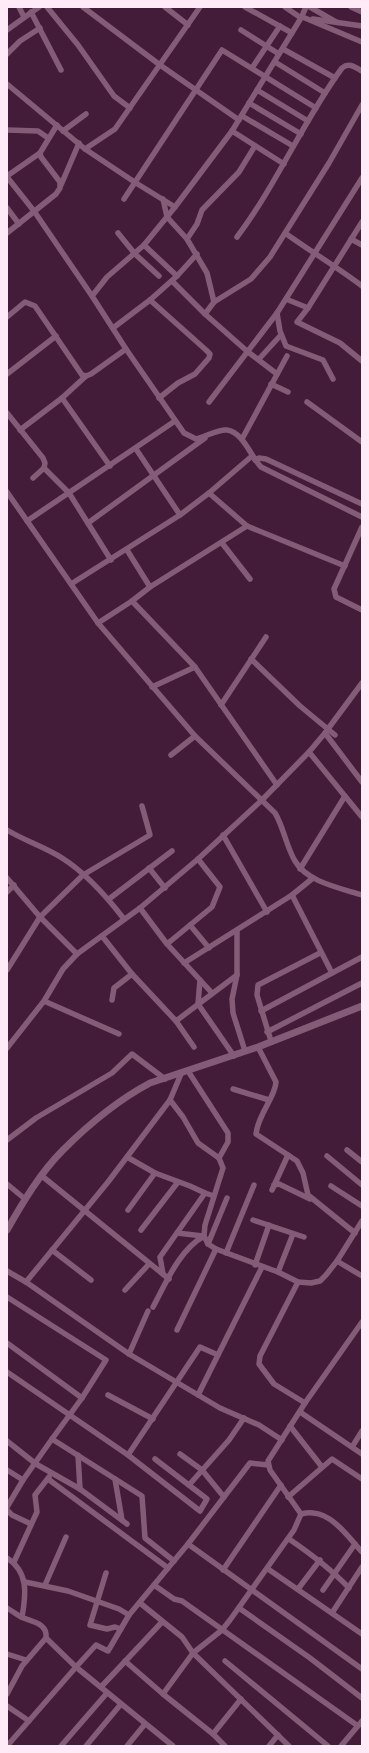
<svg xmlns="http://www.w3.org/2000/svg" width="369" height="1753" viewBox="0 0 369 1753" font-family="Manrope,sans-serif">
  <rect width="100%" height="100%" fill="#421c38"/>
  <g fill="none" stroke-linecap="round" stroke-linejoin="round">
    <g stroke="#845c78" stroke-width="5.5">
      <polyline points="19,7 24,17"/>
      <polyline points="47,7 78,45 114,96 130,108"/>
      <polyline points="83,7 160,65 239,120"/>
      <polyline points="165,7 188,25"/>
      <polyline points="245,7 292,33"/>
      <polyline points="285,7 301,18"/>
      <path d="M 306,7 L 301,18 L 232,131 L 175,207 L 144,245 L 107,277 L 92,296 L 126,349 L 184,433 L 196,439 C 205,437 218,429 227,430 C 243,432 251,457 261,467 L 362,517"/>
      <polyline points="310,7 336,22"/>
      <polyline points="351,7 362,12"/>
      <polyline points="31,12 61,70"/>
      <polyline points="305,18 362,42"/>
      <polyline points="313,19 362,26"/>
      <polyline points="7,30 39,7"/>
      <polyline points="241,30 279,54"/>
      <polyline points="283,49 335,78"/>
      <polyline points="7,54 20,41 40,28"/>
      <polyline points="275,62 325,93"/>
      <polyline points="252,68 280,26"/>
      <polyline points="7,84 85,149 136,183 175,207"/>
      <polyline points="257,90 308,121"/>
      <polyline points="249,103 301,134"/>
      <polyline points="242,116 293,146"/>
      <polyline points="7,130 38,131 48,138"/>
      <polyline points="63,131 86,114"/>
      <polyline points="232,131 284,164"/>
      <polyline points="85,149 115,129 200,7"/>
      <polyline points="7,176 40,153"/>
      <polyline points="7,177 34,211 92,296"/>
      <polyline points="61,185 79,143"/>
      <polyline points="124,199 222,50 316,108"/>
      <polyline points="163,199 167,217 187,239"/>
      <polyline points="7,208 19,224"/>
      <polyline points="362,222 308,308 297,322 340,343 362,361"/>
      <polyline points="7,233 56,194 60,188 60,182 41,157 40,153 57,125"/>
      <polyline points="118,233 135,254 159,276"/>
      <path d="M 285,233 C 310,251 337,267 362,286"/>
      <path d="M 237,237 C 277,184 303,121 342,68 C 349,62 355,67 362,71"/>
      <polyline points="351,239 362,245"/>
      <polyline points="144,245 177,276"/>
      <polyline points="172,281 205,314 248,352 277,374"/>
      <polyline points="286,299 308,308"/>
      <polyline points="214,302 207,273 187,239 197,224 202,210 239,172 255,146"/>
      <polyline points="277,313 280,331 286,346 323,360 333,379"/>
      <polyline points="205,314 214,302 251,279 270,257 329,163 362,105"/>
      <polyline points="7,317 25,302 35,306 82,375 86,376"/>
      <polyline points="113,328 150,300"/>
      <polyline points="259,359 279,337"/>
      <polyline points="7,374 56,336"/>
      <polyline points="271,384 288,392"/>
      <polyline points="62,398 110,466"/>
      <polyline points="159,398 178,383 195,374 209,358 210,354 206,350 150,300 177,276 197,254"/>
      <polyline points="209,402 277,313 362,178"/>
      <polyline points="307,402 362,442"/>
      <polyline points="7,413 43,458 45,463 44,468 33,478"/>
      <polyline points="20,430 62,398 86,376 91,374 126,349"/>
      <polyline points="242,439 287,356"/>
      <polyline points="136,449 180,515"/>
      <polyline points="255,460 259,458 266,459 362,504"/>
      <polyline points="44,468 69,493 111,560"/>
      <path d="M 7,492 L 98,623 L 195,736 L 275,813 C 284,828 286,846 295,861 C 307,882 340,888 362,895"/>
      <polyline points="209,493 247,526 345,566"/>
      <polyline points="27,521 175,421"/>
      <polyline points="88,523 205,438"/>
      <polyline points="362,527 334,589 336,597 362,610"/>
      <polyline points="222,543 250,579"/>
      <polyline points="127,550 150,587"/>
      <polyline points="71,584 180,515 209,493 252,456"/>
      <polyline points="132,601 195,667 277,785"/>
      <polyline points="98,623 132,601 150,587 247,526"/>
      <polyline points="251,659 300,706 335,735"/>
      <polyline points="152,687 195,667"/>
      <polyline points="221,705 266,637"/>
      <polyline points="325,733 362,782"/>
      <polyline points="309,752 362,817"/>
      <polyline points="171,755 195,736"/>
      <path d="M 7,830 C 25,841 45,847 62,858 C 86,873 107,897 124,919"/>
      <polyline points="223,835 267,912"/>
      <polyline points="149,868 165,888"/>
      <polyline points="300,869 345,796"/>
      <polyline points="7,878 40,917 83,875 150,835 142,806"/>
      <polyline points="7,892 14,885"/>
      <polyline points="292,895 332,973"/>
      <polyline points="109,899 172,851"/>
      <polyline points="140,908 167,944 212,993"/>
      <polyline points="190,925 209,948"/>
      <polyline points="102,936 132,974 176,1021 194,1047"/>
      <polyline points="167,944 212,907 220,887 198,859"/>
      <polyline points="184,963 292,895 313,878"/>
      <polyline points="7,970 40,917 77,954"/>
      <polyline points="237,975 232,999 233,1013 245,1051"/>
      <polyline points="200,980 198,1004 234,1056"/>
      <polyline points="112,1000 114,988 132,974"/>
      <polyline points="44,1001 119,1034"/>
      <polyline points="261,1011 362,957"/>
      <polyline points="176,1021 237,975 237,931"/>
      <polyline points="267,1032 362,983"/>
      <polyline points="271,1041 257,995 258,985 320,953"/>
      <path d="M 258,1047 L 276,1082 C 275,1098 258,1114 256,1134 L 297,1161 L 303,1173 L 308,1195 L 355,1233"/>
      <polyline points="7,1048 44,1001 63,969 77,954 140,908 198,859 262,800 309,752 325,733 362,683"/>
      <polyline points="188,1071 228,1133 228,1142 219,1158"/>
      <polyline points="233,1089 269,1100"/>
      <polyline points="170,1100 183,1117 198,1143 219,1158 223,1168 205,1225 204,1236 208,1244 216,1249 278,1272 298,1282 311,1283 320,1281 326,1275 337,1261 362,1221"/>
      <polyline points="7,1140 36,1118 112,1073 132,1054 165,1079"/>
      <polyline points="347,1150 362,1162"/>
      <polyline points="327,1156 362,1185"/>
      <polyline points="127,1157 155,1173 190,1186 205,1193"/>
      <polyline points="42,1176 169,1279"/>
      <polyline points="7,1184 25,1199"/>
      <polyline points="274,1185 279,1184 310,1199"/>
      <polyline points="331,1186 362,1206"/>
      <polyline points="272,1190 288,1155"/>
      <polyline points="128,1210 155,1173"/>
      <polyline points="253,1220 304,1237"/>
      <polyline points="141,1230 178,1182"/>
      <polyline points="177,1233 203,1236"/>
      <polyline points="208,1244 227,1198"/>
      <polyline points="52,1250 91,1280"/>
      <polyline points="226,1253 254,1185"/>
      <polyline points="337,1261 362,1276"/>
      <polyline points="255,1265 269,1225"/>
      <polyline points="7,1271 26,1282 129,1354 220,1408 259,1425 282,1440"/>
      <polyline points="278,1272 293,1234"/>
      <polyline points="163,1274 160,1257 205,1193 214,1196"/>
      <polyline points="26,1282 108,1182 170,1100 181,1074"/>
      <polyline points="298,1282 260,1356 259,1364 274,1384 305,1403"/>
      <polyline points="125,1290 149,1264"/>
      <polyline points="7,1297 106,1360 82,1398 52,1439 23,1480 7,1470"/>
      <path d="M 153,1307 C 166,1283 179,1250 204,1236"/>
      <polyline points="177,1330 216,1249"/>
      <polyline points="7,1343 82,1398"/>
      <polyline points="129,1354 148,1311"/>
      <polyline points="7,1372 128,1455 200,1511 207,1499 155,1459"/>
      <polyline points="108,1395 153,1419"/>
      <polyline points="198,1395 262,1267"/>
      <polyline points="300,1412 362,1454"/>
      <polyline points="290,1426 322,1467"/>
      <polyline points="52,1439 142,1496 145,1538 174,1561"/>
      <polyline points="7,1441 36,1464 80,1489 127,1524"/>
      <polyline points="352,1447 362,1431"/>
      <polyline points="180,1454 202,1470 224,1497"/>
      <polyline points="78,1455 80,1489"/>
      <polyline points="128,1455 200,1347 218,1355"/>
      <polyline points="48,1479 168,1568"/>
      <polyline points="115,1479 122,1520"/>
      <polyline points="189,1485 229,1440 244,1418"/>
      <polyline points="288,1497 332,1459 362,1479"/>
      <polyline points="7,1507 23,1480"/>
      <polyline points="7,1510 12,1515 31,1524"/>
      <path d="M 301,1514 C 305,1513 309,1512 313,1513 C 333,1514 350,1539 362,1552"/>
      <path d="M 289,1539 C 311,1554 331,1569 349,1588"/>
      <polyline points="188,1544 362,1669"/>
      <path d="M 7,1558 C 29,1572 26,1595 22,1617"/>
      <polyline points="14,1562 37,1512 35,1495 49,1477"/>
      <polyline points="268,1569 362,1634"/>
      <polyline points="223,1570 281,1485"/>
      <polyline points="106,1573 90,1625 107,1629 115,1627 121,1629"/>
      <polyline points="25,1582 68,1591 119,1609 129,1615"/>
      <polyline points="45,1585 66,1537"/>
      <polyline points="154,1585 174,1599 182,1601 358,1726"/>
      <polyline points="298,1589 320,1560"/>
      <polyline points="323,1590 355,1544"/>
      <polyline points="140,1603 182,1637 193,1653 289,1746"/>
      <path d="M 7,1608 C 12,1611 16,1614 21,1617 C 32,1622 48,1623 46,1638 L 22,1666 L 7,1694"/>
      <polyline points="239,1608 310,1658 362,1698"/>
      <polyline points="332,1613 362,1567"/>
      <polyline points="46,1638 76,1667 173,1746"/>
      <polyline points="7,1654 26,1660"/>
      <polyline points="125,1661 163,1694 213,1734"/>
      <polyline points="225,1661 328,1746"/>
      <polyline points="101,1687 162,1622"/>
      <polyline points="163,1694 193,1653 222,1630 230,1620 294,1530 301,1514 270,1470 268,1461 305,1403 362,1322"/>
      <polyline points="7,1706 29,1721"/>
      <polyline points="7,1746 76,1667 96,1645 108,1651 129,1615 188,1544 250,1463 268,1465"/>
      <polyline points="61,1746 107,1693"/>
      <polyline points="86,1746 121,1704"/>
      <polyline points="127,1746 145,1724"/>
      <polyline points="225,1746 213,1734 241,1699"/>
      <polyline points="269,1746 278,1735"/>
      <polyline points="341,1746 362,1721"/>
    </g>
    <path stroke="#845c78" stroke-width="7" d="M 7,1230 C 23,1202 40,1173 63,1150 C 88,1125 118,1100 150,1083 L 258,1047 L 362,1006"/>
  </g>
  <rect width="369" height="1753" fill="none" stroke="#ffeaf8" stroke-width="16"/>
</svg>
